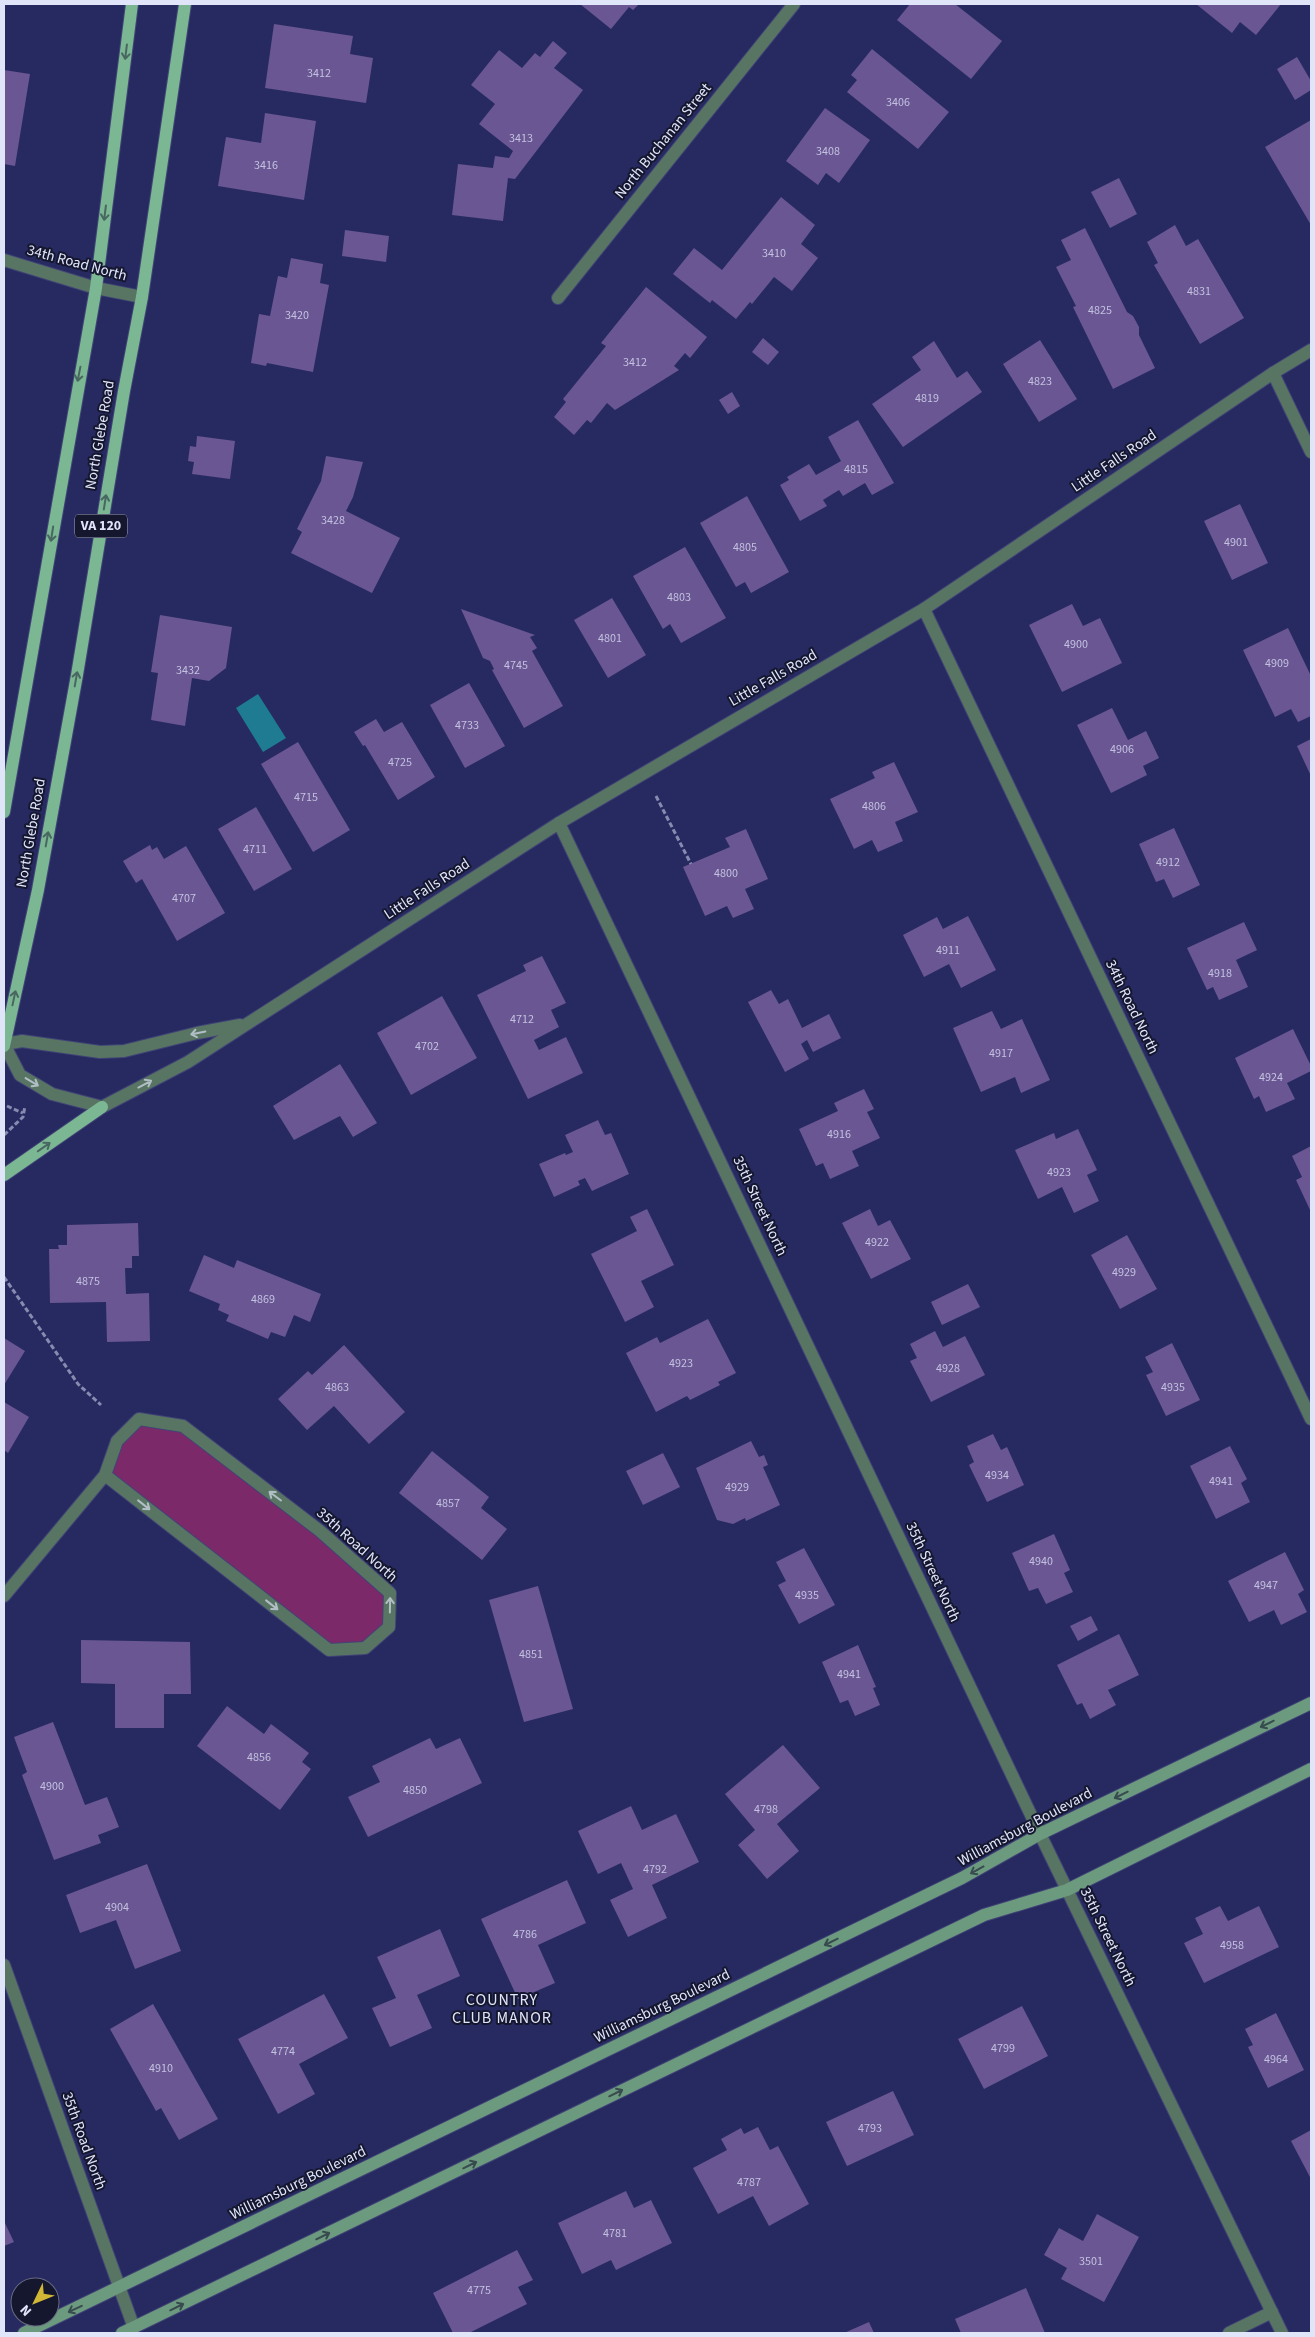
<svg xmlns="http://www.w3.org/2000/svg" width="1315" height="2337" viewBox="0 0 1315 2337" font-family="'Source Sans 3',sans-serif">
  <rect width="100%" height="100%" fill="#272a61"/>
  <polygon fill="#7c296a" points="139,1419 183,1426 390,1593 389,1627 365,1648 329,1650 105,1475 117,1441"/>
  <polygon fill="#1e7b91" points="258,694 286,738 263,752 236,708"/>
  <g fill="#695692">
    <polygon points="580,4 639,4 633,10 629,7 611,29"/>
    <polygon points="910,4 955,4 1002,41 971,79 897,20"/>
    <polygon points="1196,4 1281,4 1256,35 1240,22 1232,33"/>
    <polygon points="274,24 353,36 350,54 373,58 366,103 265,88"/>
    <polygon points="553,41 567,53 554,68 583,90 515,179 508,178 503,221 452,215 458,164 493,168 495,156 509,158 513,151 479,124 495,104 471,85 499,50 522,68 535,53 540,57"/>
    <polygon points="872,49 949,112 918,149 847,92 857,80 851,75"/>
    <polygon points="1297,57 1311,81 1311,90 1295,100 1277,69"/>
    <polygon points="4,70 30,74 15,166 4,164"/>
    <polygon points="825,108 870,140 839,183 826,173 818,185 786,161"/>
    <polygon points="265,113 316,121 304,200 218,186 226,137 261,143"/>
    <polygon points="1311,120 1311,225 1265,147"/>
    <polygon points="1119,178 1137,214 1110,228 1091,192"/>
    <polygon points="781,197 815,225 801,244 818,258 792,291 774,277 752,304 750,302 736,319 712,300 710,303 673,274 694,248 722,270"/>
    <polygon points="1175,225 1186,246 1198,239 1244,318 1200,344 1154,265 1158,263 1147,242"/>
    <polygon points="1085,228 1127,312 1133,316 1139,327 1139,335 1155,368 1113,389 1073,307 1076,306 1056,267 1071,260 1061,240"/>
    <polygon points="345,230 389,236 386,262 342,256"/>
    <polygon points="291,258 323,264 320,283 329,285 313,372 267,363 266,366 251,363 259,314 270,316 278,276 287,278"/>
    <polygon points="646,287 707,337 690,358 685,353 674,366 679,370 615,410 607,403 591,423 587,420 574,435 554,417 566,402 563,399 606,346 601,343"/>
    <polygon points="763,338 779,352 768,365 752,352"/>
    <polygon points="1040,340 1077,399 1039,422 1003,364"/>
    <polygon points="934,341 957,378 967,371 982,392 903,447 872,404 921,370 912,357"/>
    <polygon points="732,392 740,406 728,414 719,400"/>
    <polygon points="858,420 894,483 872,495 865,483 843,496 839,490 823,500 827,506 800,521 780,485 789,480 787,477 809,464 816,475 841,461 828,437"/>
    <polygon points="197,436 235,441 230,479 192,474 194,462 188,461 190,446 196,447"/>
    <polygon points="326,456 363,462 353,497 346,511 400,538 372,593 291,553 302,532 297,529 321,481"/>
    <polygon points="747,496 789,572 751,593 745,582 736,587 700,523"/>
    <polygon points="1240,504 1268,563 1232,580 1204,521"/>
    <polygon points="685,547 726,618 681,643 670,624 663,629 633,576"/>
    <polygon points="612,598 646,655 608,678 574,620"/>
    <polygon points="1072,604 1083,626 1100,618 1122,663 1062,692 1029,625"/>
    <polygon points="461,609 535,635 530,637 537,648 532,651 563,706 524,728 492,670 494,669 490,661 483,658"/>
    <polygon points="160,615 232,627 226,668 209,681 192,678 185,726 151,720 158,673 151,672"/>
    <polygon points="1288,628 1311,676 1311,716 1298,722 1291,709 1275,717 1243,650"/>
    <polygon points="469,683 505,746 465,768 430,705"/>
    <polygon points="1112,708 1128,740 1146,731 1159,758 1143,766 1147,775 1111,793 1077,725"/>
    <polygon points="376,719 384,732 402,722 435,777 398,800 365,745 363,746 354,732"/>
    <polygon points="1311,739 1311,776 1297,746"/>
    <polygon points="298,742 350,830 313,852 261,764"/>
    <polygon points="894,762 918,812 895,822 903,841 878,852 872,840 854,849 830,799 875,778 872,772"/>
    <polygon points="256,807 292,869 254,891 218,829"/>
    <polygon points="1174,828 1200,885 1173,898 1164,879 1156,882 1139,844"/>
    <polygon points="746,829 768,879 745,889 754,909 733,918 727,906 705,916 683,867 730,847 725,838"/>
    <polygon points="150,845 152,850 157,847 164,859 186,846 225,913 177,941 142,879 136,883 123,861"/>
    <polygon points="968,916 996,970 961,988 949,964 924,977 903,935 937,917 943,929"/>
    <polygon points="1244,922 1257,950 1236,960 1248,987 1219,1000 1213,987 1207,990 1187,948"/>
    <polygon points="542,956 566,1003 551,1010 559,1027 534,1040 539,1050 566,1037 583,1073 528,1099 477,995 526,971 523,965"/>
    <polygon points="771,990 779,1004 788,999 802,1028 829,1014 841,1038 813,1052 807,1040 801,1044 809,1059 785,1072 748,1002"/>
    <polygon points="442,996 477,1058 411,1095 377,1033"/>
    <polygon points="992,1011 1001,1029 1022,1019 1050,1080 1021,1093 1015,1077 981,1092 953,1028"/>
    <polygon points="1293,1029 1311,1066 1311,1071 1287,1083 1295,1099 1266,1112 1259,1096 1254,1099 1235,1058"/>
    <polygon points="340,1064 377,1123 353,1137 340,1116 294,1140 273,1106"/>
    <polygon points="864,1089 874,1109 867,1112 880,1138 852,1151 859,1166 830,1179 823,1163 816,1166 799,1129 838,1111 834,1103"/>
    <polygon points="598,1120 605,1135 611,1133 629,1174 592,1191 585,1178 578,1181 580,1185 554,1197 539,1164 565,1153 566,1155 573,1152 565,1135"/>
    <polygon points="1078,1129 1097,1170 1087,1175 1099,1201 1074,1213 1062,1187 1038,1199 1015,1150 1054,1133 1056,1139"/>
    <polygon points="1311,1146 1311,1212 1296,1180 1302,1177 1292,1156"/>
    <polygon points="647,1209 674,1265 641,1281 654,1307 625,1322 591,1254 637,1231 630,1217"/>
    <polygon points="870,1209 878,1226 890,1220 911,1259 871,1279 842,1223"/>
    <polygon points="138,1223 139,1256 132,1256 132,1268 125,1268 126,1294 149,1293 150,1341 107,1342 106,1302 50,1303 49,1249 59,1249 58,1245 67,1245 67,1225"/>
    <polygon points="1127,1235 1157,1289 1120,1309 1091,1255"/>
    <polygon points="204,1255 234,1268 237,1260 321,1294 310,1322 294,1315 285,1337 271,1332 268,1339 226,1321 229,1315 218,1310 220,1304 189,1291"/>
    <polygon points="968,1284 980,1307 942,1325 931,1302"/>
    <polygon points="708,1319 736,1373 718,1382 720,1385 690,1400 687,1396 656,1412 626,1353 657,1337 660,1343"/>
    <polygon points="935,1331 943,1347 965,1336 985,1375 931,1402 910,1361 917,1358 910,1344"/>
    <polygon points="4,1338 25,1351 4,1385"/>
    <polygon points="1172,1343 1200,1400 1166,1416 1146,1375 1153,1372 1145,1357"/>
    <polygon points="344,1345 405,1412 369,1444 334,1406 307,1430 278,1399 308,1371 312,1375"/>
    <polygon points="4,1402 29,1417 8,1453 4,1450"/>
    <polygon points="993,1434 1001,1450 1007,1447 1024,1485 987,1502 969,1465 974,1462 967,1446"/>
    <polygon points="751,1441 759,1457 764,1455 768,1465 763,1467 780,1505 746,1521 745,1518 733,1524 717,1520 696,1468"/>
    <polygon points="1230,1446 1247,1479 1241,1483 1250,1502 1216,1519 1190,1466"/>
    <polygon points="432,1451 489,1497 481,1508 507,1529 482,1560 399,1493"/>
    <polygon points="663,1453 680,1487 643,1505 626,1471"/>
    <polygon points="1054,1534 1070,1570 1064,1573 1073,1592 1046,1604 1038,1588 1029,1591 1012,1553"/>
    <polygon points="804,1548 835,1605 799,1624 778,1585 786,1581 776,1562"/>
    <polygon points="1285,1552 1304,1590 1298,1594 1307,1612 1281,1625 1274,1610 1249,1622 1228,1581"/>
    <polygon points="538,1586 573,1709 524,1722 489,1600"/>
    <polygon points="1091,1616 1098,1630 1078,1641 1070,1626"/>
    <polygon points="1119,1634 1139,1675 1108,1690 1116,1705 1090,1719 1082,1703 1077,1705 1057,1665"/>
    <polygon points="81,1640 190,1642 191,1694 164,1694 164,1728 115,1728 115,1684 81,1683"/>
    <polygon points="858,1645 876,1687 873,1688 880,1705 855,1716 848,1700 840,1703 822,1662"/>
    <polygon points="227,1706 264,1734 271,1724 309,1753 302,1762 311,1769 280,1810 197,1746"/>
    <polygon points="53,1722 85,1805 107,1797 119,1827 98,1835 101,1843 54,1860 22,1775 27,1772 14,1737"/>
    <polygon points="430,1738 436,1749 460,1738 482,1783 368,1837 348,1797 380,1782 372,1766"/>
    <polygon points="783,1745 820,1788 777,1824 799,1851 767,1879 738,1845 755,1830 725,1794"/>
    <polygon points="631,1806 642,1830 676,1814 699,1862 652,1885 667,1918 628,1937 610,1900 633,1889 621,1863 598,1874 578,1831"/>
    <polygon points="147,1864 181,1951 135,1969 116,1920 80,1933 66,1895"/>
    <polygon points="567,1880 586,1923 538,1945 555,1983 518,1999 481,1919"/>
    <polygon points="1220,1906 1228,1921 1259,1906 1279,1947 1204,1983 1184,1943 1203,1934 1195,1918"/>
    <polygon points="440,1929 460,1976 417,1995 432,2028 390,2047 372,2008 396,1998 377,1957"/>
    <polygon points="324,1994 348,2038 299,2064 315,2094 278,2114 238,2039"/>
    <polygon points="153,2004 218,2119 179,2140 161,2108 156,2111 110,2029"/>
    <polygon points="1022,2006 1048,2056 984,2089 958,2039"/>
    <polygon points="1276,2013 1304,2070 1268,2088 1248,2047 1253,2045 1245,2029"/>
    <polygon points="893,2091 914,2135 847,2166 826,2122"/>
    <polygon points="758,2127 770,2150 778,2146 809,2204 769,2226 753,2196 718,2214 693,2168 727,2150 721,2139 741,2128 744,2134"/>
    <polygon points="1311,2130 1311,2179 1291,2141"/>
    <polygon points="626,2191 634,2208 651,2200 672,2243 616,2270 611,2260 582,2274 558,2223"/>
    <polygon points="1097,2214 1139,2237 1104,2302 1061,2279 1067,2268 1044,2255 1059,2228 1083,2241"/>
    <polygon points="4,2221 14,2242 4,2246"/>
    <polygon points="517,2250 533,2280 518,2287 527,2304 469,2333 453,2333 433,2293"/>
    <polygon points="1026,2288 1045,2333 961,2333 955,2319"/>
    <polygon points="869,2322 874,2333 844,2333"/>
  </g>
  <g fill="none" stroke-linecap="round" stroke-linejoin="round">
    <g stroke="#414476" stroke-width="14">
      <g id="minor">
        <polyline points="4,260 96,288 142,297"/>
        <polyline points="558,298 794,4"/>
        <polyline points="1273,373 1311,452"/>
        <polyline points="924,609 1311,1419"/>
        <polyline points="559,823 1040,1834 1282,2333"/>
        <polyline points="4,1596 105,1475 117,1441 139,1419 183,1426 320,1531 390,1593 389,1627 365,1648 329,1650 105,1475"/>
        <polyline points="4,1965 134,2328"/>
        <polyline points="1229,2333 1272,2312"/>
      </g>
    </g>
    <g stroke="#414476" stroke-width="14">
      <g id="tertiary">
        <polyline points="4,1044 20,1075 52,1094 102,1107 188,1062 559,823 924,609 1273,373 1311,350"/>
        <polyline points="5,1044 22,1041 100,1052 124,1051 197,1033 240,1025"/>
      </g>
    </g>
    <g stroke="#414476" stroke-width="14">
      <g id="secondary">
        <polyline points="24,2333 962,1878 1040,1834 1311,1703"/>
        <polyline points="122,2333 984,1915 1067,1890 1311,1769"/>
      </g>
    </g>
    <g stroke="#414476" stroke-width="14">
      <g id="primary">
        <polyline points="4,812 96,288 132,4"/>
        <polyline points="4,1046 38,890 77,675 124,391 142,297 185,4"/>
        <polyline points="4,1175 102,1107"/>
      </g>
    </g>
    <g stroke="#888bb0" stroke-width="3" stroke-dasharray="5 2.5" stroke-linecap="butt">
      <polyline points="656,796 691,864"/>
      <polyline points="7,1106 23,1113"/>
      <polyline points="4,1135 23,1117 25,1106"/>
      <polyline points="4,1277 78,1384 101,1405"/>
    </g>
    <use href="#minor" stroke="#587563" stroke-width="12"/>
    <use href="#tertiary" stroke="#587563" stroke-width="12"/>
    <use href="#secondary" stroke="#6c9a7e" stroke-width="12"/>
    <use href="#primary" stroke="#7bb793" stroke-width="12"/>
  </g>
  <defs><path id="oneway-shaft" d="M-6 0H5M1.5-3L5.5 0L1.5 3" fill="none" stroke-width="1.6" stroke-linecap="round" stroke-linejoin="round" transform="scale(1.25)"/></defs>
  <g stroke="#486761">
    <use href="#oneway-shaft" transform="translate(126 52) rotate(97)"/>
    <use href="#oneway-shaft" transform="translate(105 213) rotate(97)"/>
    <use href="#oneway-shaft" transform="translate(79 374) rotate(101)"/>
    <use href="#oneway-shaft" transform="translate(105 502) rotate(-81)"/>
    <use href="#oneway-shaft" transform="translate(52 534) rotate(99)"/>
    <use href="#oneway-shaft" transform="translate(76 679) rotate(-80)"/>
    <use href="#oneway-shaft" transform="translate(47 839) rotate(-80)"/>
    <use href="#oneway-shaft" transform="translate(14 998) rotate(-78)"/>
    <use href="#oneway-shaft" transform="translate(44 1147) rotate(-35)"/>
  </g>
  <g stroke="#b1bec5">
    <use href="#oneway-shaft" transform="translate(198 1033) rotate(168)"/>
    <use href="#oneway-shaft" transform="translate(32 1082) rotate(31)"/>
    <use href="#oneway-shaft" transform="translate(145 1084) rotate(-28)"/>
    <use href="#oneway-shaft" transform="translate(275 1496) rotate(-143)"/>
    <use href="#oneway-shaft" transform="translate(144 1505) rotate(38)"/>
    <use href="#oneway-shaft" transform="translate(272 1605) rotate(38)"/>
    <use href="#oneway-shaft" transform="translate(390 1605) rotate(-89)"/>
  </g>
  <g stroke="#384b4f">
    <use href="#oneway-shaft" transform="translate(1267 1724) rotate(154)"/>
    <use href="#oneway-shaft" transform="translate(1121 1795) rotate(154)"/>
    <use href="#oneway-shaft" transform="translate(977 1870) rotate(151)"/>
    <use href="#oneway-shaft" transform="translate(831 1942) rotate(154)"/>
    <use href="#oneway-shaft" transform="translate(616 2093) rotate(-26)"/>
    <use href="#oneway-shaft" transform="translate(470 2165) rotate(-26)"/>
    <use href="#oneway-shaft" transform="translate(323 2236) rotate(-26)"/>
    <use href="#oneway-shaft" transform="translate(177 2307) rotate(-26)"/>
    <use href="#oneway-shaft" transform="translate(75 2309) rotate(155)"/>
  </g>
  <g text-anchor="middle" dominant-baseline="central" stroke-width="4" stroke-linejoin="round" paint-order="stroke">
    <g font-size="12" fill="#c3c1e0">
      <text x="319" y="73">3412</text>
      <text x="898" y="102">3406</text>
      <text x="521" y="138">3413</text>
      <text x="828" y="151">3408</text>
      <text x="266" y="165">3416</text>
      <text x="774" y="253">3410</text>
      <text x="1199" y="291">4831</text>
      <text x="1100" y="310">4825</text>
      <text x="297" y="315">3420</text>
      <text x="635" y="362">3412</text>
      <text x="1040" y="381">4823</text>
      <text x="927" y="398">4819</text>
      <text x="856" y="469">4815</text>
      <text x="333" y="520">3428</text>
      <text x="1236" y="542">4901</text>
      <text x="745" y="547">4805</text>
      <text x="679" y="597">4803</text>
      <text x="610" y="638">4801</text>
      <text x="1076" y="644">4900</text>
      <text x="1277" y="663">4909</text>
      <text x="516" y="665">4745</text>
      <text x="188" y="670">3432</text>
      <text x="467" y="725">4733</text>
      <text x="1122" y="749">4906</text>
      <text x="400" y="762">4725</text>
      <text x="306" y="797">4715</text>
      <text x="874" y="806">4806</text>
      <text x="255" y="849">4711</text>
      <text x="1168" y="862">4912</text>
      <text x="726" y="873">4800</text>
      <text x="184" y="898">4707</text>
      <text x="948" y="950">4911</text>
      <text x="1220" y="973">4918</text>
      <text x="522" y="1019">4712</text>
      <text x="427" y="1046">4702</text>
      <text x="1001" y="1053">4917</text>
      <text x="1271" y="1077">4924</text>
      <text x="839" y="1134">4916</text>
      <text x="1059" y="1172">4923</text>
      <text x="877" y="1242">4922</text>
      <text x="1124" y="1272">4929</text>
      <text x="88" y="1281">4875</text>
      <text x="263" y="1299">4869</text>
      <text x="681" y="1363">4923</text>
      <text x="948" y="1368">4928</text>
      <text x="337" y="1387">4863</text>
      <text x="1173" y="1387">4935</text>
      <text x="997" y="1475">4934</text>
      <text x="1221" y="1481">4941</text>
      <text x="737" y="1487">4929</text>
      <text x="448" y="1503">4857</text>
      <text x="1041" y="1561">4940</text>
      <text x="1266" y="1585">4947</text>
      <text x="807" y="1595">4935</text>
      <text x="531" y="1654">4851</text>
      <text x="849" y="1674">4941</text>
      <text x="259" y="1757">4856</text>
      <text x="52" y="1786">4900</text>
      <text x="415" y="1790">4850</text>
      <text x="766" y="1809">4798</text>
      <text x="655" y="1869">4792</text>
      <text x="117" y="1907">4904</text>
      <text x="525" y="1934">4786</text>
      <text x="1232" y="1945">4958</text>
      <text x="1003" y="2048">4799</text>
      <text x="283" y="2051">4774</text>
      <text x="1276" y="2059">4964</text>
      <text x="161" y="2068">4910</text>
      <text x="870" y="2128">4793</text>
      <text x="749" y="2182">4787</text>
      <text x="615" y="2233">4781</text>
      <text x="1091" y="2261">3501</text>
      <text x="479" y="2290">4775</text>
    </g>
    <rect fill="#15172f" stroke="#a4a7bd" stroke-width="1" x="75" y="514.5" width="52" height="23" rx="4"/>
    <g font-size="14" font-weight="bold" fill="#e1e5fa">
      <text x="101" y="526">VA 120</text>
    </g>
    <g font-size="15" fill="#e1e5fa" stroke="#15172f">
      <text transform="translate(663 141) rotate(-51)">North Buchanan Street</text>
      <text transform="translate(77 263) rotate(15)">34th Road North</text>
      <text transform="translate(100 435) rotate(-80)">North Glebe Road</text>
      <text transform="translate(1114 461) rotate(-34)">Little Falls Road</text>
      <text transform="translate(773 678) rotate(-30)">Little Falls Road</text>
      <text transform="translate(31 833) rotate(-80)">North Glebe Road</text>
      <text transform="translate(427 889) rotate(-33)">Little Falls Road</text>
      <text transform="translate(1132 1007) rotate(64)">34th Road North</text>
      <text transform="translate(760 1206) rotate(65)">35th Street North</text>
      <text transform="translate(357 1545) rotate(42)">35th Road North</text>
      <text transform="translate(933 1572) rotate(65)">35th Street North</text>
      <text transform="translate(1025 1827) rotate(-28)">Williamsburg Boulevard</text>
      <text transform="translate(1108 1937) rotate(64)">35th Street North</text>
      <text transform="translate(662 2006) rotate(-26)">Williamsburg Boulevard</text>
      <text transform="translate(84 2141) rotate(70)">35th Road North</text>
      <text transform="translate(298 2183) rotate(-26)">Williamsburg Boulevard</text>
    </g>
    <g font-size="16" letter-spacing="1" fill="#e1e5fa" stroke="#15172f">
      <text x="502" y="2000">COUNTRY<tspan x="502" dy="18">CLUB MANOR</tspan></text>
    </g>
  </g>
  <rect width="1315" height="2337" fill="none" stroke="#e1e5fa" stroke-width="10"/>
  <g transform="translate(35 2302) rotate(227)"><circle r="24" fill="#15172f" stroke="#676980"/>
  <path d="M0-4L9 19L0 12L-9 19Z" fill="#d1b736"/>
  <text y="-8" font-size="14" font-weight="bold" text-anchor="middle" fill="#e1e5fa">N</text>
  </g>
</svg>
